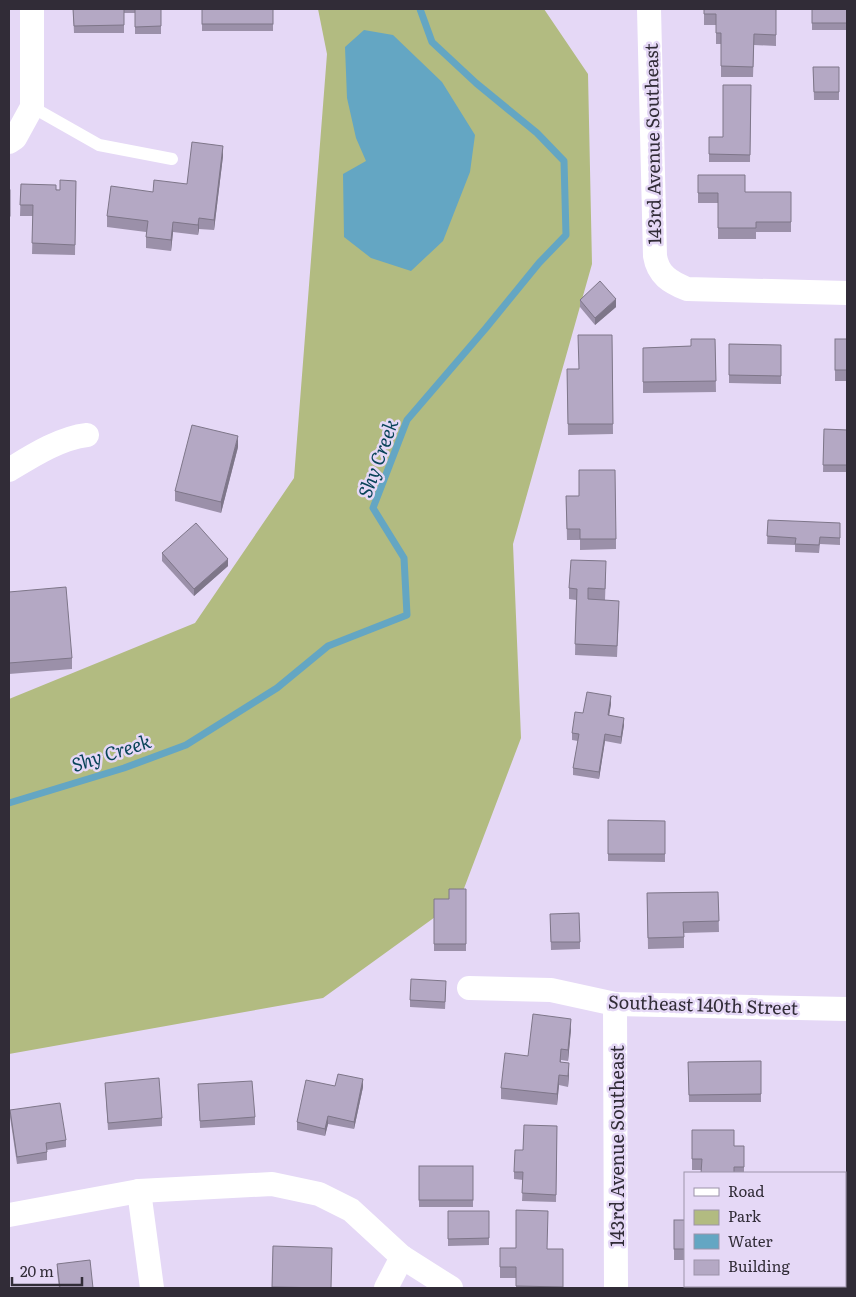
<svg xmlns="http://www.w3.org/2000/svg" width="856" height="1297" viewBox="0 0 856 1297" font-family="Literata,serif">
  <rect width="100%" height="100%" fill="#e5d8f6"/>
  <polygon fill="#b2bb81" points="318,9 544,9 588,74 592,264 513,544 521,738 460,899 323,998 9,1054 9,699 195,623 294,478 327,54"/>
  <polygon fill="#64a6c3" points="364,30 393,35 442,82 475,135 470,172 443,241 411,271 371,258 344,237 343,174 366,161 356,138 347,98 345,47"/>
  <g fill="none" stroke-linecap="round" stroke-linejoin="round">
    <polyline stroke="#64a6c3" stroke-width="7" points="9,803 124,768 186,745 277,688 328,646 407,615 404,558 373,508 407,420 486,328 539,263 566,235 564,161 537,133 476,83 432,42 420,9"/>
    <polyline stroke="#fff" stroke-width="12" points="32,107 99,145 172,159"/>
    <g stroke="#fff" stroke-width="24">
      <path d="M 649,9 L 655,256 C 658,275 670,282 687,289 L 847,293"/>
      <polyline points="9,142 15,138 32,107 32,9"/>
      <path d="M 9,470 C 32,456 60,438 87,435"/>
      <polyline points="469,988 551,990 615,1004 847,1009"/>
      <polyline points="615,1004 616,1288"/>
      <polyline points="139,1191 152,1288"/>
      <polyline points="9,1215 139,1191 272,1184 319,1194 351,1210 402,1257 451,1288"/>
      <polyline points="386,1288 402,1257"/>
    </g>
  </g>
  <g fill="#9b90a9">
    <polygon points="73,9 161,9 161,34 135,34 135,13 124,13 124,33 74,33"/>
    <rect x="202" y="9" width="71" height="22"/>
    <polygon points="704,9 776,9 776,46 754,45 753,77 721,77 721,44 716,44 716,25 704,25"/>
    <rect x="812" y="9" width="35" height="21"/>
    <polygon points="813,67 839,67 839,100 814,100"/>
    <polygon points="751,85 750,162 709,162 709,137 723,137"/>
    <polygon points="223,156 214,230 199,229 198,235 173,232 171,251 146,248 146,232 107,227 107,216 153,192 187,184"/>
    <polygon points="698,175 745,192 791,192 791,232 756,232 756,239 718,239 718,203 698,203"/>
    <polygon points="76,181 75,255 32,254 33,216 20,216 21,184 60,190"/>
    <polygon points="580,300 616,307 595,325 580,307"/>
    <polygon points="612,335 613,434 568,435 567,369 579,369"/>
    <polygon points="715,339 716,392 643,393 643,348 691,346"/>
    <rect x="835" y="339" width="12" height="42"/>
    <polygon points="729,344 781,345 781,384 729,383"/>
    <polygon points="824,429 847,430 847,472 823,472"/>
    <polygon points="238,447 221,513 175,501 175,491"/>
    <polygon points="566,496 616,539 616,549 580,550 580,540 567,540"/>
    <polygon points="768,520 840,531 840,545 820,544 819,553 795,552 795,545 767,544"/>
    <polygon points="162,553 228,566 194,596 162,561"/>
    <polygon points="606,572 605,600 619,611 617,657 575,655 576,600 569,599 569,588"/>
    <polygon points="9,592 72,658 72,669 9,674"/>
    <polygon points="611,704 609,715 624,725 621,744 605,741 599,779 573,775 573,768 578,741 572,740 572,733 583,713"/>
    <polygon points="608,820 665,821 665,862 608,861"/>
    <polygon points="466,889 466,951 434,951 434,899 449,899"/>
    <polygon points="718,892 719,932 684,933 684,948 648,949 647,893"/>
    <polygon points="550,914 580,942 580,949 551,950"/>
    <polygon points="446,988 445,1009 410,1007 410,1000"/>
    <polygon points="571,1029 568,1061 561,1060 561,1062 569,1074 568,1087 559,1085 557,1105 501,1099 501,1088 528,1056"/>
    <polygon points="761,1061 761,1102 689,1102 688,1062"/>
    <polygon points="105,1083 162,1118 162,1126 108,1130"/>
    <polygon points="198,1084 255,1117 255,1125 200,1128"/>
    <polygon points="335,1086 363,1087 354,1129 328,1124 325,1136 297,1130 297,1122"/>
    <polygon points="10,1110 66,1140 66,1147 47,1150 47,1160 17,1164 10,1117"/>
    <polygon points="557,1126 556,1202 522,1201 523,1180 514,1179 514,1172 523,1150"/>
    <polygon points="692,1130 734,1146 744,1146 744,1173 701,1173 701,1170 692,1170"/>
    <rect x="419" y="1166" width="54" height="41"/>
    <polygon points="448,1211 489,1211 489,1245 448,1246"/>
    <rect x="674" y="1220" width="11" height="40"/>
    <polygon points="273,1246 331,1288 272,1288"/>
    <polygon points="547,1249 563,1249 563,1288 516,1288 516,1278 500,1278 500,1267"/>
    <polygon points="57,1264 93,1288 59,1288 57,1272"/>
  </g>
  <g fill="#7e7689">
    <polygon points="223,146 223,156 214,230 214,220"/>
    <polygon points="199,218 199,229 198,235 198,225"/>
    <polygon points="173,222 173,232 171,251 171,240"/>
    <polygon points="616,299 616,307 595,325 595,318"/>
    <polygon points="238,436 238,447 221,513 221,502"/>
    <polygon points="228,559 228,566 194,596 194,589"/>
    <polygon points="611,696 611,704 608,722 608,715"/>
    <polygon points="624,718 624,725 621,744 621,737"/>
    <polygon points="605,734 605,741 599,779 599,772"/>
    <polygon points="571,1019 571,1029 568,1061 568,1050"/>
    <polygon points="569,1063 569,1074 568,1087 568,1076"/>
    <polygon points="559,1075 559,1085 557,1105 557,1094"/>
    <polygon points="363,1079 363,1087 354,1129 354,1122"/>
    <polygon points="328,1116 328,1124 325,1136 325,1129"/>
  </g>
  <g fill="#b4a8c4" stroke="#7e7689">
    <polygon points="73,9 124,9 124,25 74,26"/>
    <polygon points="135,9 161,9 161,26 135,27"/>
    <rect x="202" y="9" width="71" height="15"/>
    <polygon points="704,9 776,9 776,35 754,34 753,67 721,66 721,33 716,33 716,14 704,14"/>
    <rect x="812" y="9" width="35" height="14"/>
    <polygon points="813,67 839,67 839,92 814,92"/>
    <polygon points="723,85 751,85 750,155 709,154 709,137 723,137"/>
    <polygon points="192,142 223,146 214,220 199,218 198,225 173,222 171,240 146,237 148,221 107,216 111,186 153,192 154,180 187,184"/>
    <polygon points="698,175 745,175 745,192 791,192 791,222 756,222 756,228 718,228 718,193 698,193"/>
    <polygon points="60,180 76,181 75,245 32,243 33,205 20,205 21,184 56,185 56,190 60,190"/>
    <rect x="9" y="190" width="1" height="26"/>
    <polygon points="600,281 616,299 595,318 580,300"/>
    <polygon points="578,335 612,335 613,424 568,424 567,369 579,369"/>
    <polygon points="691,339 715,339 716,381 643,382 643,348 691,346"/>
    <rect x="835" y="339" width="12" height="31"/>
    <polygon points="729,344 781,345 781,376 729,375"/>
    <polygon points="192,425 238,436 221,502 175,491"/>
    <polygon points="824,429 847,430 847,465 823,465"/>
    <polygon points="579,470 615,470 616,539 580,539 580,529 567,529 566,496 579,496"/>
    <polygon points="768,520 840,523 840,538 820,537 819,545 795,544 796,538 767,536"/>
    <polygon points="196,523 228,559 194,589 162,553"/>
    <polygon points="571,560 606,561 605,589 588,588 588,599 619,601 617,646 575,644 577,589 569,588"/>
    <polygon points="66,587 72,658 9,663 9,592"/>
    <polygon points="587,692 611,696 608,715 624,718 621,737 605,734 599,772 573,768 579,734 572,733 575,712 583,713"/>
    <polygon points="608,820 665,821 665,854 608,854"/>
    <polygon points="449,889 466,889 466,944 434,944 434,899 449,899"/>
    <polygon points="718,892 719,921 683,922 684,937 648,938 647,893"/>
    <polygon points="579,913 580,942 551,942 550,914"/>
    <polygon points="411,979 446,981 445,1002 410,1000"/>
    <polygon points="533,1014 571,1019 568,1050 561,1049 560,1062 569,1063 568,1076 559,1075 557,1094 501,1088 505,1053 528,1056"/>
    <polygon points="761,1061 761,1094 689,1095 688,1062"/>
    <polygon points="338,1074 363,1079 354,1122 328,1116 325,1129 297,1122 306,1080 335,1086"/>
    <polygon points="159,1078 162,1118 108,1123 105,1083"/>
    <polygon points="252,1081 255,1117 200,1121 198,1084"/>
    <polygon points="60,1103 66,1140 46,1143 47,1152 17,1157 10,1110"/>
    <polygon points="524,1125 557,1126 556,1195 522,1193 523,1172 514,1172 515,1150 523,1150"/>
    <polygon points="692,1130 734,1130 734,1146 744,1146 744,1167 734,1167 734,1173 701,1173 702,1159 692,1159"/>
    <rect x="419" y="1166" width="54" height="34"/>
    <polygon points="516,1210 548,1211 547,1249 563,1249 563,1287 516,1286 516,1267 500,1267 500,1248 516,1248"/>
    <polygon points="448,1211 489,1211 489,1238 448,1239"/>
    <rect x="674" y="1220" width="11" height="29"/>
    <polygon points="273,1246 332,1248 331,1288 272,1287"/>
    <polygon points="90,1260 93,1288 60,1288 57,1264"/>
    <polygon points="685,1272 685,1286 758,1286 758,1288 685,1288"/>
  </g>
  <g text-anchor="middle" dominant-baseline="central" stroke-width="5" stroke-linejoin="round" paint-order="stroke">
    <g font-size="18" fill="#312c37" stroke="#e5d8f6">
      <text transform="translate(652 144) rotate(-91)">143rd Avenue Southeast</text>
      <text transform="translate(703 1004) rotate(2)">Southeast 140th Street</text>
      <text transform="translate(616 1146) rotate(-90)">143rd Avenue Southeast</text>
    </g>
    <g font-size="19" font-style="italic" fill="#084358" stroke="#e5d8f6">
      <text transform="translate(377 458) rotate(-70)">Shy Creek</text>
      <text transform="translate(111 752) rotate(-18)">Shy Creek</text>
    </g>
  </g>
  <rect width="856" height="1297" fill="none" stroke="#312c37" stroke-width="20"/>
  <rect x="684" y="1172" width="162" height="115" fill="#e5d8f6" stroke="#9d93aa"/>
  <rect x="694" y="1188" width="25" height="8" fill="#ffffff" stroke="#9d93aa"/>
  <text x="728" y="1197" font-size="15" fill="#312c37">Road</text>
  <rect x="694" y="1210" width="25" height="15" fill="#b2bb81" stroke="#9d93aa"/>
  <text x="728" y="1222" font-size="15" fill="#312c37">Park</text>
  <rect x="694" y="1234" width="25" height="15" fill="#64a6c3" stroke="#9d93aa"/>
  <text x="728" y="1247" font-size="15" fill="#312c37">Water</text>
  <rect x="694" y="1260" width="25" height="15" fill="#b4a8c4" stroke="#9d93aa"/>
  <text x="728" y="1272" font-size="15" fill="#312c37">Building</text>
  <path d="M12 1277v8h70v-8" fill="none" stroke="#312c37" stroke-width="2.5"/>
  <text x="20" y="1277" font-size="15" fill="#312c37" stroke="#e5d8f6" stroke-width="4" paint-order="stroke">20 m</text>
</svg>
